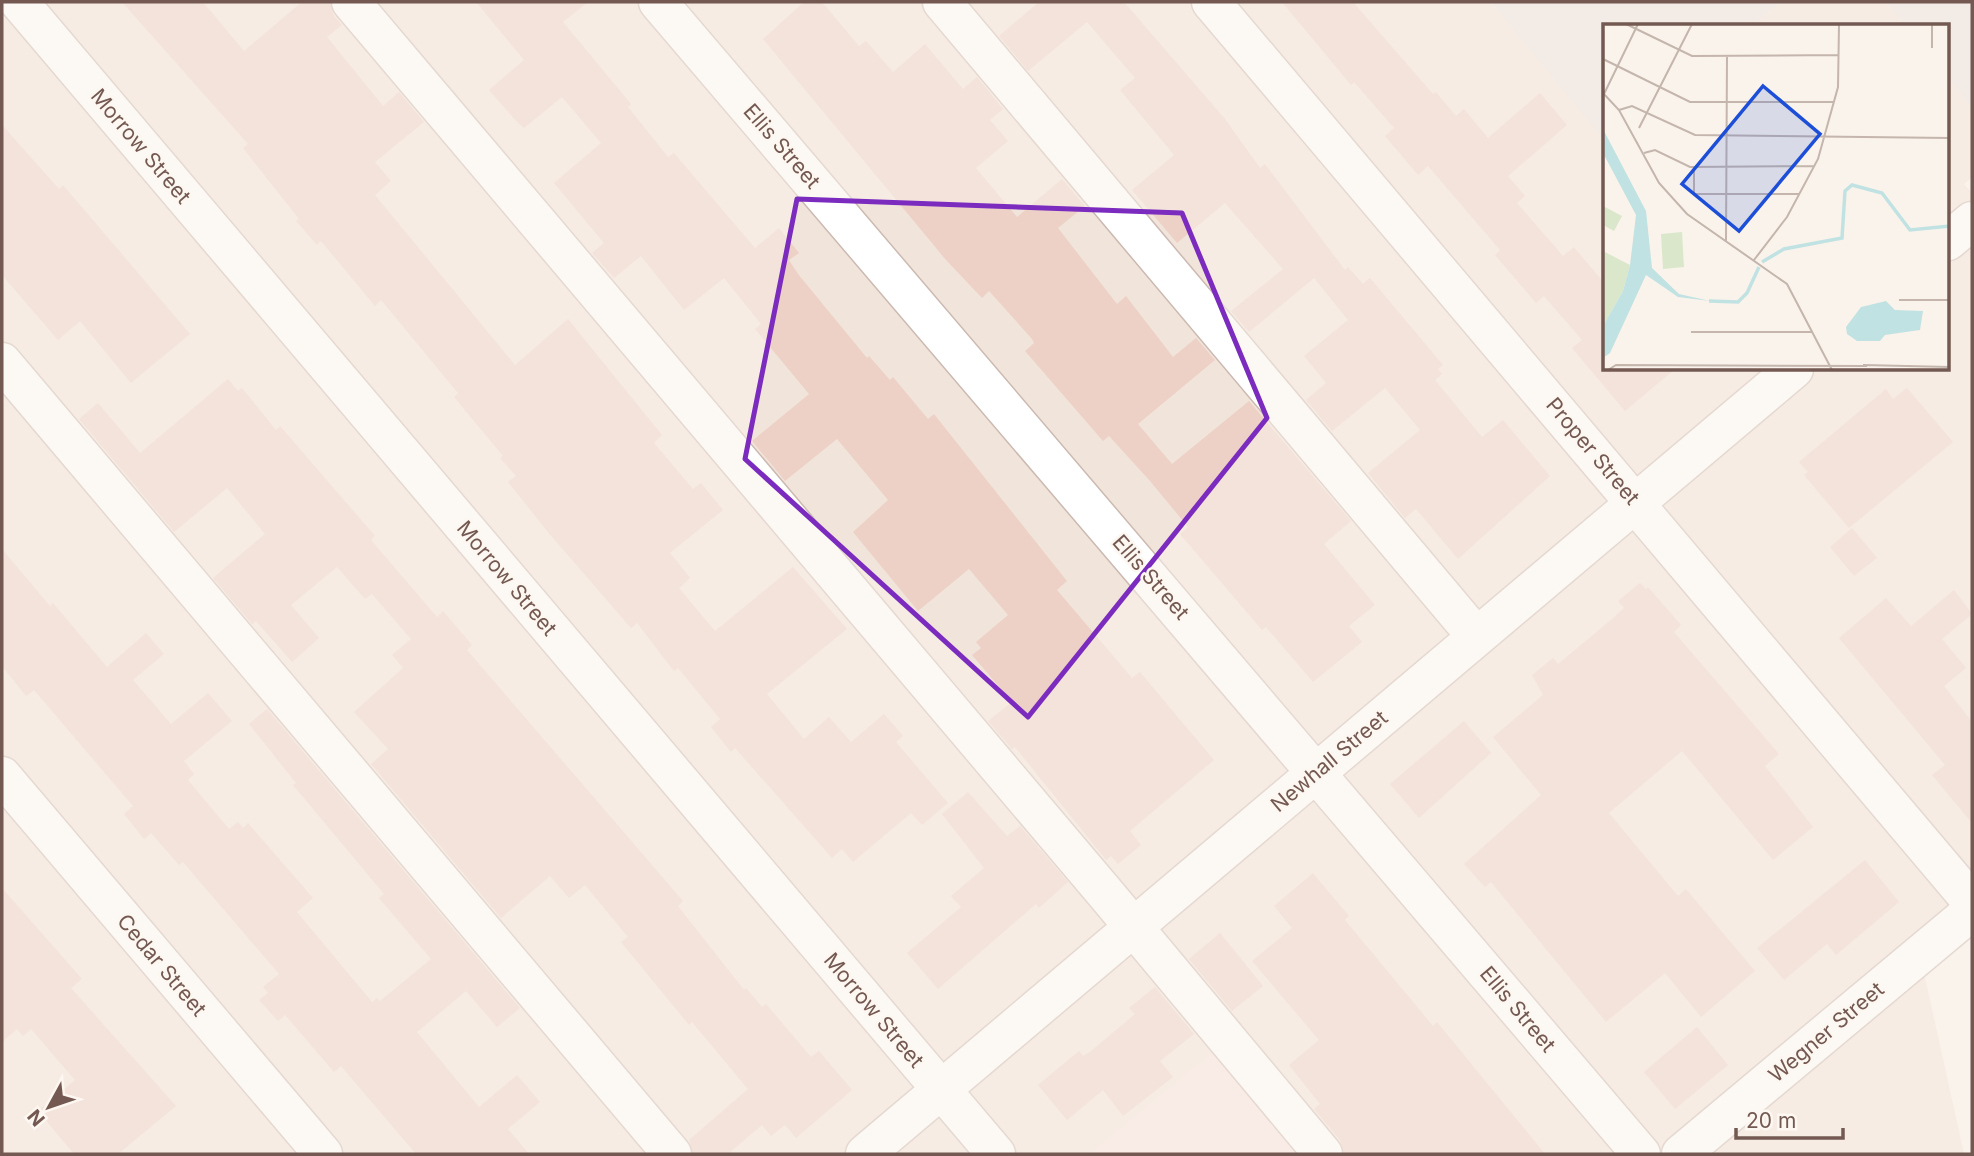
<svg xmlns="http://www.w3.org/2000/svg" width="1974" height="1156" viewBox="0 0 1974 1156" font-family="Inter,sans-serif">
  <rect width="100%" height="100%" fill="#faf3eb"/>
  <g fill="#f1e4da">
    <polygon points="2,2 1491,2 1605,140 1605,369 1948,369 1948,78 1972,108 1972,177 1964,184 1972,193 1972,882 1916,937 1964,1154 2,1154"/>
    <polygon points="1782,2 1886,2 1906,26 1750,26"/>
  </g>
  <polygon fill="#f9e5e1" points="1228,1040 1323,1154 1089,1154"/>
  <g fill="#eae4e0">
    <polygon points="1491,2 1782,2 1750,26 1605,26 1604,140"/>
    <polygon points="1886,2 1972,2 1972,108 1948,78 1948,26 1906,26"/>
  </g>
  <g fill="#edd1c6">
    <polygon points="122,2 203,2 244,51 302,2 330,2 334,16 342,25 327,37 383,106 399,92 424,122 375,162 391,181 375,195 515,365 568,319 662,435 654,443 693,489 701,483 723,510 670,553 690,578 679,588 715,631 793,567 847,629 767,694 804,739 829,717 851,742 884,714 903,736 896,742 948,803 922,825 911,813 853,862 842,849 832,858 735,748 731,752 711,727 720,719 678,668 674,671 637,623 631,628 547,531 508,482 516,476 500,458 503,456 454,397 458,393 381,300 375,306 321,241 317,245 296,221 299,219 243,148 248,144"/>
    <polygon points="476,2 588,2 563,22 631,104 628,107 668,157 674,153 755,248 779,228 799,253 789,260 798,274 867,358 869,356 890,380 893,377 928,419 934,414 1067,581 1057,590 1132,678 1140,672 1214,760 1130,831 1141,845 1118,864 1111,856 1106,860 1015,747 1012,749 988,721 1012,702 972,655 981,648 976,642 1008,615 969,569 918,611 853,532 888,500 837,439 785,481 752,441 809,394 755,329 761,324 724,278 684,310 641,256 614,278 592,253 604,243 554,183 601,143 562,97 524,128 519,124 489,90 524,60"/>
    <polygon points="804,2 822,2 859,46 866,41 893,72 925,44 963,89 977,77 1003,109 990,120 1008,141 976,168 1017,217 1062,179 1085,206 1058,228 1117,304 1126,296 1173,357 1196,338 1215,360 1138,424 1172,464 1249,401 1351,521 1324,544 1375,605 1349,626 1362,642 1313,682 1266,627 1262,630 1180,534 1188,527 1150,481 1109,436 1103,441 1025,351 1034,343 1032,339 989,291 982,298 946,260 763,39"/>
    <polygon points="1039,2 1124,2 1225,119 1260,168 1265,164 1345,270 1348,267 1363,284 1370,278 1417,334 1443,365 1438,369 1442,374 1435,380 1482,437 1503,420 1550,476 1458,559 1416,509 1405,518 1368,473 1420,430 1385,388 1332,431 1306,400 1326,383 1304,356 1348,320 1314,278 1249,332 1231,311 1283,269 1225,203 1177,243 1132,190 1174,155 1120,90 1135,78 1087,22 1028,71 999,36"/>
    <polygon points="1282,2 1353,2 1433,94 1436,92 1456,116 1464,109 1488,138 1540,93 1567,125 1508,176 1525,196 1517,203 1563,256 1574,247 1605,284 1605,369 1675,369 1625,411 1572,348 1582,340 1544,296 1536,303 1495,255 1500,250 1428,166 1418,175 1385,136 1394,128 1354,82 1351,85"/>
    <polygon points="2,125 59,189 63,185 190,334 131,383 80,321 58,340 2,275"/>
    <polygon points="228,379 238,391 242,388 276,430 280,426 375,536 371,540 437,617 443,611 472,645 467,650 683,901 678,906 744,990 746,988 762,1007 766,1004 811,1057 819,1051 852,1090 796,1138 785,1125 771,1136 762,1125 728,1154 693,1154 689,1140 748,1089 692,1022 689,1025 621,942 628,937 585,885 569,898 550,876 501,918 371,764 388,749 354,712 403,668 392,655 411,639 372,594 365,599 337,567 291,605 319,638 292,662 256,621 252,624 213,578 265,534 227,488 174,532 79,419 98,403 140,453"/>
    <polygon points="1907,388 1953,442 1849,528 1804,475 1808,472 1799,462 1886,389 1893,399"/>
    <polygon points="1852,528 1877,558 1854,576 1830,547"/>
    <polygon points="2,549 50,606 53,603 107,667 146,633 164,654 133,680 171,724 208,693 232,721 184,761 194,774 188,780 229,829 238,822 243,828 248,823 313,898 297,912 372,1002 377,998 380,1001 431,959 379,898 384,894 293,785 296,783 249,724 267,709 520,1008 497,1027 466,991 417,1032 479,1107 517,1075 540,1102 508,1129 529,1154 416,1154 341,1066 334,1072 285,1015 278,1021 259,1000 268,993 263,987 279,974 183,862 179,865 151,833 144,839 124,814 133,806 34,690 26,696 2,666"/>
    <polygon points="1640,583 1646,589 1648,587 1681,625 1674,632 1779,754 1765,766 1813,827 1773,860 1682,751 1609,813 1678,896 1686,889 1755,971 1701,1017 1665,973 1606,1022 1491,882 1485,887 1464,864 1541,795 1493,737 1543,695 1532,675 1553,658 1558,664 1612,619 1624,608 1618,601"/>
    <polygon points="1954,590 1972,614 1942,639 1966,668 1944,686 1972,722 1972,823 1932,775 1945,765 1839,638 1886,598 1911,626"/>
    <polygon points="1464,721 1491,753 1419,818 1390,784"/>
    <polygon points="968,792 1007,836 1020,826 1068,882 1039,908 1036,904 938,989 907,953 961,907 951,896 984,868 942,814"/>
    <polygon points="1865,860 1899,902 1836,955 1827,944 1784,980 1757,948"/>
    <polygon points="1313,873 1349,916 1345,920 1433,1026 1437,1022 1545,1154 1344,1154 1340,1140 1314,1109 1320,1104 1289,1065 1319,1040 1252,961 1292,928 1274,906"/>
    <polygon points="2,888 82,979 71,988 176,1106 118,1154 74,1154 38,1111 75,1080 31,1029 23,1036 17,1029 2,1042"/>
    <polygon points="1220,933 1263,986 1232,1011 1189,959"/>
    <polygon points="1155,987 1194,1034 1160,1061 1173,1077 1123,1116 1103,1090 1067,1120 1038,1085 1079,1051 1083,1056 1090,1052 1135,1014 1129,1008"/>
    <polygon points="1697,1027 1728,1065 1675,1109 1644,1072"/>
  </g>
  <g fill="none" stroke-linecap="round" stroke-linejoin="round">
    <g stroke="#ccbab2" stroke-width="41">
      <g id="minor">
        <polyline points="19,2 996,1154"/>
        <polyline points="351,2 1106,894 1323,1154"/>
        <polyline points="658,2 1641,1154"/>
        <polyline points="942,2 1476,636"/>
        <polyline points="1211,2 1972,902"/>
        <polyline points="1948,241 1972,221"/>
        <polyline points="2,362 672,1154"/>
        <polyline points="2,776 323,1154"/>
        <polyline points="865,1154 1794,369"/>
        <polyline points="1681,1154 1972,911"/>
      </g>
    </g>
    <use href="#minor" stroke="#fff" stroke-width="38"/>
  </g>
  <path d="M0 0H1974V1156H0ZM 797,199 L 1182,213 L 1267,418 L 1028,717 L 745,459 Z" fill="#faf3eb" fill-opacity=".55" fill-rule="evenodd"/>
  <path fill="none" stroke="#7b2cbf" stroke-width="5" stroke-linejoin="round" d="M 797,199 L 1182,213 L 1267,418 L 1028,717 L 745,459 Z"/>
  <g text-anchor="middle" dominant-baseline="central" stroke-width="5" stroke-linejoin="round" paint-order="stroke">
    <g font-size="21" fill="#735951" stroke="#fdf7f1">
      <text transform="translate(141 146) rotate(50)">Morrow Street</text>
      <text transform="translate(782 146) rotate(49)">Ellis Street</text>
      <text transform="translate(1593 451) rotate(50)">Proper Street</text>
      <text transform="translate(1151 577) rotate(49)">Ellis Street</text>
      <text transform="translate(507 578) rotate(50)">Morrow Street</text>
      <text transform="translate(1329 761) rotate(-40)">Newhall Street</text>
      <text transform="translate(162 965) rotate(50)">Cedar Street</text>
      <text transform="translate(1518 1009) rotate(50)">Ellis Street</text>
      <text transform="translate(874 1010) rotate(50)">Morrow Street</text>
      <text transform="translate(1826 1032) rotate(-40)">Wegner Street</text>
    </g>
  </g>
  <g transform="translate(1603 24)">
    <rect width="346" height="346" fill="#faf3eb"/>
    <path d="M 0,182 L 19,192 L 11,207 L 0,201 ZM 79,208 L 81,243 L 60,245 L 58,210 ZM 0,227 L 27,241 L 20,267 L 0,302 Z" fill="#dae7cb"/>
    <path d="M 0,105 L 43,187 L 49,244 L 76,270 L 107,277 L 75,273 L 43,251 L 7,329 L 0,334 L 0,302 L 20,267 L 27,241 L 33,191 L 0,129 ZM 283,277 L 292,286 L 320,287 L 317,306 L 282,311 L 277,317 L 254,317 L 244,310 L 243,303 L 258,283 Z" fill="#c1e2e2"/>
    <path fill="none" stroke="#c1e2e2" stroke-width="3.5" d="M 159,238 L 181,225 L 239,214 L 242,167 L 249,161 L 279,169 L 307,206 L 347,202M 106,277 L 135,278 L 144,269 L 156,243"/>
    <path fill="none" stroke="#c4b5ad" stroke-width="2" d="M 23,0 L 89,32 L 236,31M 329,24 L 329,0M 0,35 L 87,78 L 231,78M 0,69 L 16,86 L 56,159 L 84,190 L 184,260 L 229,346M 1,70 L 35,0M 16,86 L 29,82 L 92,111 L 347,114M 36,104 L 89,0M 41,129 L 52,126 L 87,143 L 211,142M 91,143 L 91,170 L 197,170M 123,217 L 124,31M 151,236 L 184,193 L 215,135 L 235,63 L 236,0M 296,276 L 347,276M 88,308 L 210,308M 260,341 L 347,343M 5,346 L 13,341 L 264,342"/>
    <path fill="#1d4ed8" fill-opacity="0.15" stroke="#1d4ed8" stroke-width="3.5" d="M 160,62 L 217,110 L 136,207 L 79,160 Z"/>
    <rect width="346" height="346" fill="none" stroke="#735951" stroke-width="3.5"/>
  </g>
  <rect width="1974" height="1156" fill="none" stroke="#735951" stroke-width="7"/>
  <g transform="translate(49 1107) rotate(230)" stroke="#fdf7f1" stroke-width="5" paint-order="stroke">
  <path d="M0-5L12 26L0 18L-12 26Z" fill="#735951"/>
  <text y="-10" font-size="19" font-weight="bold" text-anchor="middle" fill="#735951">N</text>
  </g>
  <path d="M1736 1128v10h107v-10" fill="none" stroke="#735951" stroke-width="3.5"/>
  <text x="1746" y="1128" font-size="21" fill="#735951" stroke="#fdf7f1" stroke-width="5" paint-order="stroke">20 m</text>
</svg>
